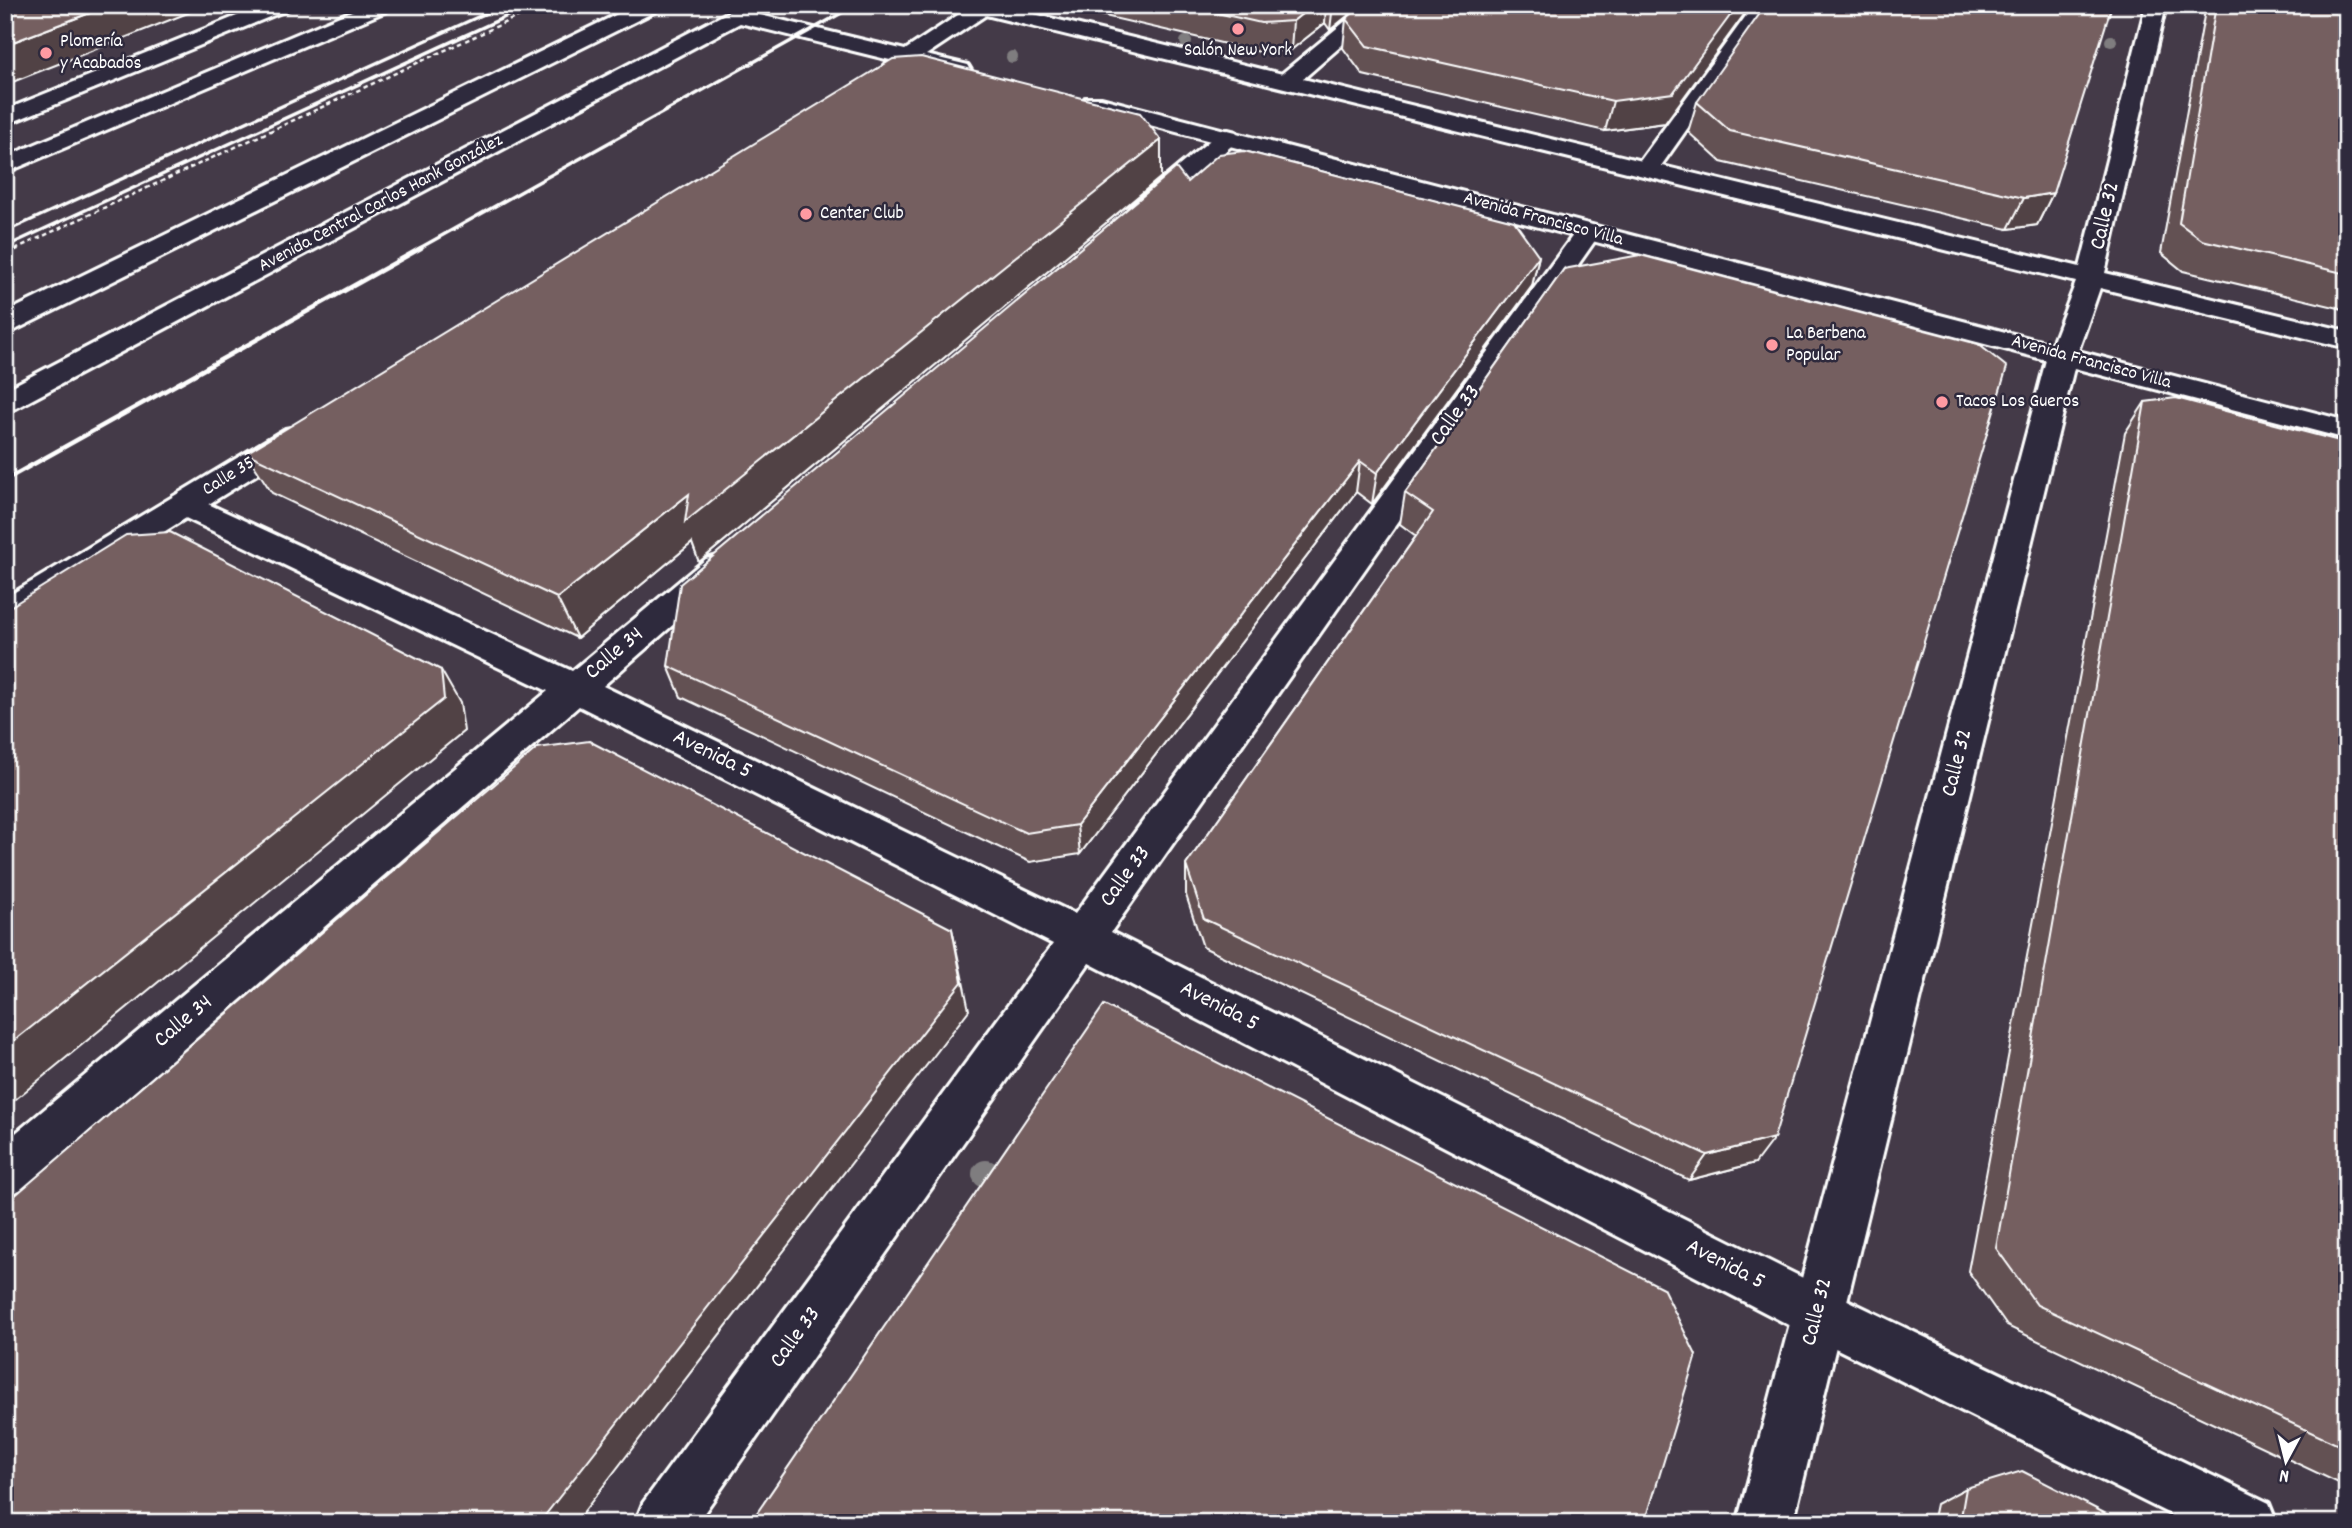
<svg xmlns="http://www.w3.org/2000/svg" width="2352" height="1528" viewBox="0 0 2352 1528" font-family="Dekko,sans-serif">
  <rect width="100%" height="100%" fill="#443a48"/>
  <filter id="ink" filterUnits="userSpaceOnUse"><feTurbulence type="fractalNoise" baseFrequency=".0143" numOctaves="2"/><feDisplacementMap in="SourceGraphic" scale="14" xChannelSelector="R" yChannelSelector="G"/><feConvolveMatrix kernelMatrix="1 2 1 2 8 2 1 2 1" color-interpolation-filters="sRGB"/></filter>
  <g filter="url(#ink)">
    <g fill="none" stroke-linecap="round" stroke-linejoin="round">
      <g stroke="#fff" stroke-width="6">
        <g id="street">
          <polygon points="1365,5 1388,5 1295,86 1279,86 1276,81 1279,76"/>
          <polygon points="1754,5 1774,5 1656,173 1647,175 1638,173 1635,168"/>
          <polygon points="1228,130 1236,132 1240,137 1236,142 1150,215 1141,218 1132,215 1128,210 1132,205 1220,132"/>
          <polygon points="1588,224 1597,227 1601,232 1111,932 1835,1294 2269,1503 2277,1523 2188,1523 1799,1330 1089,963 697,1523 635,1523 643,1503 1053,944 579,706 22,1189 5,1196 5,1142 548,691 173,512 168,505 173,498 184,495 195,498 572,671 706,559 718,556 730,559 735,567 730,575 603,686 1075,914 1579,227"/>
        </g>
      </g>
      <g stroke="#fff" stroke-width="6">
        <g id="secondary">
          <polygon points="264,5 292,5 289,9 5,125 5,110"/>
          <polygon points="742,5 768,5 756,14 905,50 973,5 997,5 2080,267 2146,5 2166,5 2105,273 2347,331 2347,348 2100,288 2078,351 2347,421 2347,439 2074,368 1793,1523 1737,1523 2046,360 1085,108 1082,103 1085,98 1101,98 2052,344 2076,282 986,15 926,55 968,65 971,70 968,75 960,77 911,65 895,73 887,71 884,66 890,60 740,23 16,408 5,411 5,390"/>
          <polygon points="296,427 307,429 311,436 307,443 17,623 5,626 5,598 285,429"/>
        </g>
      </g>
      <g stroke="#fff" stroke-width="6">
        <g id="highway">
          <polygon points="366,5 394,5 391,9 5,173 5,157"/>
          <polygon points="636,5 663,5 660,9 15,330 5,332 5,313"/>
        </g>
      </g>
      <polyline stroke="#fff" stroke-width="2.5" stroke-dasharray="4.5 3.5" stroke-linecap="butt" points="15,249 519,16"/>
      <polyline stroke="#fff" stroke-width="3.5" stroke-dasharray="5 4.5" stroke-linecap="butt" points="5,254 19,248"/>
      <use href="#street" fill="#2f2a3d" fill-rule="evenodd"/>
      <use href="#secondary" fill="#2f2a3d" fill-rule="evenodd"/>
      <use href="#highway" fill="#2f2a3d" fill-rule="evenodd"/>
      <g stroke="#fff" stroke-width="3.5">
        <polyline points="5,232 504,5"/>
        <polyline points="5,247 531,5"/>
        <polyline points="418,249 856,5"/>
      </g>
      <polyline stroke="#fff" stroke-width="4.5" points="5,480 421,248"/>
    </g>
    <g fill="#7f7d7f">
      <circle cx="2111" cy="41" r="6"/>
      <circle cx="1186" cy="42" r="6"/>
      <circle cx="1012" cy="57" r="6"/>
      <circle cx="986" cy="1174" r="14"/>
    </g>
    <g fill="#645153" stroke="#fff" stroke-width="2">
      <polygon points="1083,5 1361,5 1330,30 1325,23 1291,50 1260,52 1083,11"/>
      <polygon points="1362,5 1751,5 1665,123 1605,131 1363,75 1343,48 1346,19"/>
      <polygon points="2206,5 2347,5 2347,310 2183,271 2161,253"/>
      <polygon points="1697,102 2053,193 2037,225 2008,229 1721,162 1688,132"/>
      <polygon points="1161,140 1161,177 699,562 692,543 577,638 272,493 246,453"/>
      <polygon points="1187,182 1539,256 1532,286 1372,504 1356,492 1080,854 1030,862 681,697 668,666"/>
      <polygon points="1564,269 1755,1163 1689,1180 1203,947 1186,895 1186,865 1416,536 1400,524 1405,493"/>
      <polygon points="2145,402 2347,443 2347,1487 2007,1326 1968,1271 2125,433"/>
      <polygon points="1966,1488 2124,1523 1932,1523 1936,1504"/>
    </g>
    <g fill="#514244" stroke="#fff" stroke-width="2">
      <polygon points="111,5 208,5 5,85 5,45"/>
      <polygon points="1313,5 1326,5 1325,23 1291,50 1293,21"/>
      <polygon points="1333,5 1361,5 1330,30"/>
      <polygon points="1738,5 1751,5 1665,123 1605,131 1613,101"/>
      <polygon points="1161,140 1161,177 699,562 692,543 577,638 557,598 689,494"/>
      <polygon points="2053,193 2037,225 2008,229 2024,198"/>
      <polygon points="1539,256 1532,286 1372,504 1377,473"/>
      <polygon points="1360,461 1356,492 1080,854 1077,825"/>
      <polygon points="441,670 460,703 464,731 5,1108 5,1048"/>
      <polygon points="952,929 969,1010 575,1523 539,1523"/>
      <polygon points="1774,1138 1755,1163 1689,1180 1707,1155"/>
    </g>
    <g fill="#745e61" stroke="#fff" stroke-width="2">
      <polygon points="5,5 111,5 5,45"/>
      <polygon points="1182,5 1313,5 1293,21 1261,23"/>
      <polygon points="1362,5 1738,5 1673,93 1613,101 1367,46 1346,19"/>
      <polygon points="1766,5 2112,5 2053,193 2024,198 1730,131 1697,102"/>
      <polygon points="2216,5 2347,5 2347,274 2202,240 2179,223"/>
      <polygon points="921,57 1140,113 1161,140 685,522 689,494 557,598 246,453 893,59"/>
      <polygon points="1244,151 1514,221 1539,256 1377,473 1360,461 1077,825 1026,833 668,666 680,584 1176,168 1187,182 1219,154"/>
      <polygon points="1640,255 1978,344 2007,367 1774,1138 1707,1155 1204,919 1186,865 1433,512 1405,493 1564,269"/>
      <polygon points="2176,398 2347,443 2347,1449 2037,1305 1996,1248 2145,402"/>
      <polygon points="170,532 441,670 444,699 5,1048 5,610 126,535"/>
      <polygon points="589,741 952,929 962,982 539,1523 5,1523 5,1204 537,748"/>
      <polygon points="1104,1005 1663,1288 1696,1355 1645,1523 750,1523"/>
      <polygon points="2022,1471 2124,1523 1960,1523 1966,1488"/>
    </g>
  </g>
  <g fill="#ff9aa2" stroke="#2f2a3d" stroke-width="2.5">
    <circle cx="1238" cy="29" r="7"/>
    <circle cx="46" cy="53" r="7"/>
    <circle cx="806" cy="214" r="7"/>
    <circle cx="1772" cy="345" r="7"/>
    <circle cx="1942" cy="402" r="7"/>
  </g>
  <g text-anchor="middle" dominant-baseline="central" stroke-width="5" stroke-linejoin="round" paint-order="stroke">
    <g font-size="19" fill="#fff" stroke="#2f2a3d" text-anchor="start">
      <text x="60" y="42">Plomería<tspan x="60" dy="22">y Acabados</tspan></text>
      <text x="1238" y="51" text-anchor="middle">Salón New York</text>
      <text x="820" y="214">Center Club</text>
      <text x="1786" y="334">La Berbena<tspan x="1786" dy="22">Popular</tspan></text>
      <text x="1956" y="402">Tacos Los Gueros</text>
    </g>
    <g font-size="19" fill="#fff" stroke="#2f2a3d">
      <text transform="translate(381 204) rotate(-28)">Avenida Central Carlos Hank González</text>
      <text transform="translate(1543 220) rotate(15)">Avenida Francisco Villa</text>
      <text transform="translate(2091 363) rotate(15)">Avenida Francisco Villa</text>
      <text transform="translate(229 477) rotate(-32)">Calle 35</text>
    </g>
    <g font-size="23" fill="#fff" stroke="#2f2a3d">
      <text transform="translate(2106 216) rotate(-77)">Calle 32</text>
      <text transform="translate(1456 416) rotate(-54)">Calle 33</text>
      <text transform="translate(615 654) rotate(-40)">Calle 34</text>
      <text transform="translate(712 755) rotate(26)">Avenida 5</text>
      <text transform="translate(1958 763) rotate(-76)">Calle 32</text>
      <text transform="translate(1126 877) rotate(-54)">Calle 33</text>
      <text transform="translate(1219 1007) rotate(27)">Avenida 5</text>
      <text transform="translate(184 1022) rotate(-40)">Calle 34</text>
      <text transform="translate(1725 1265) rotate(27)">Avenida 5</text>
      <text transform="translate(1818 1312) rotate(-76)">Calle 32</text>
      <text transform="translate(796 1338) rotate(-54)">Calle 33</text>
    </g>
  </g>
  <rect width="2352" height="1528" fill="none" stroke="#2f2a3d" stroke-width="28"/>
  <rect x="14" y="14" width="2324" height="1500" fill="none" stroke="#fff" stroke-width="2.5" filter="url(#ink)"/>
  <g transform="translate(2286 1461) rotate(187)" stroke="#2f2a3d" stroke-width="5" paint-order="stroke">
  <path d="M0-5L12 26L0 18L-12 26Z" fill="#ffffff"/>
  <text y="-10" font-size="19" font-weight="bold" text-anchor="middle" fill="#ffffff">N</text>
  </g>
</svg>
